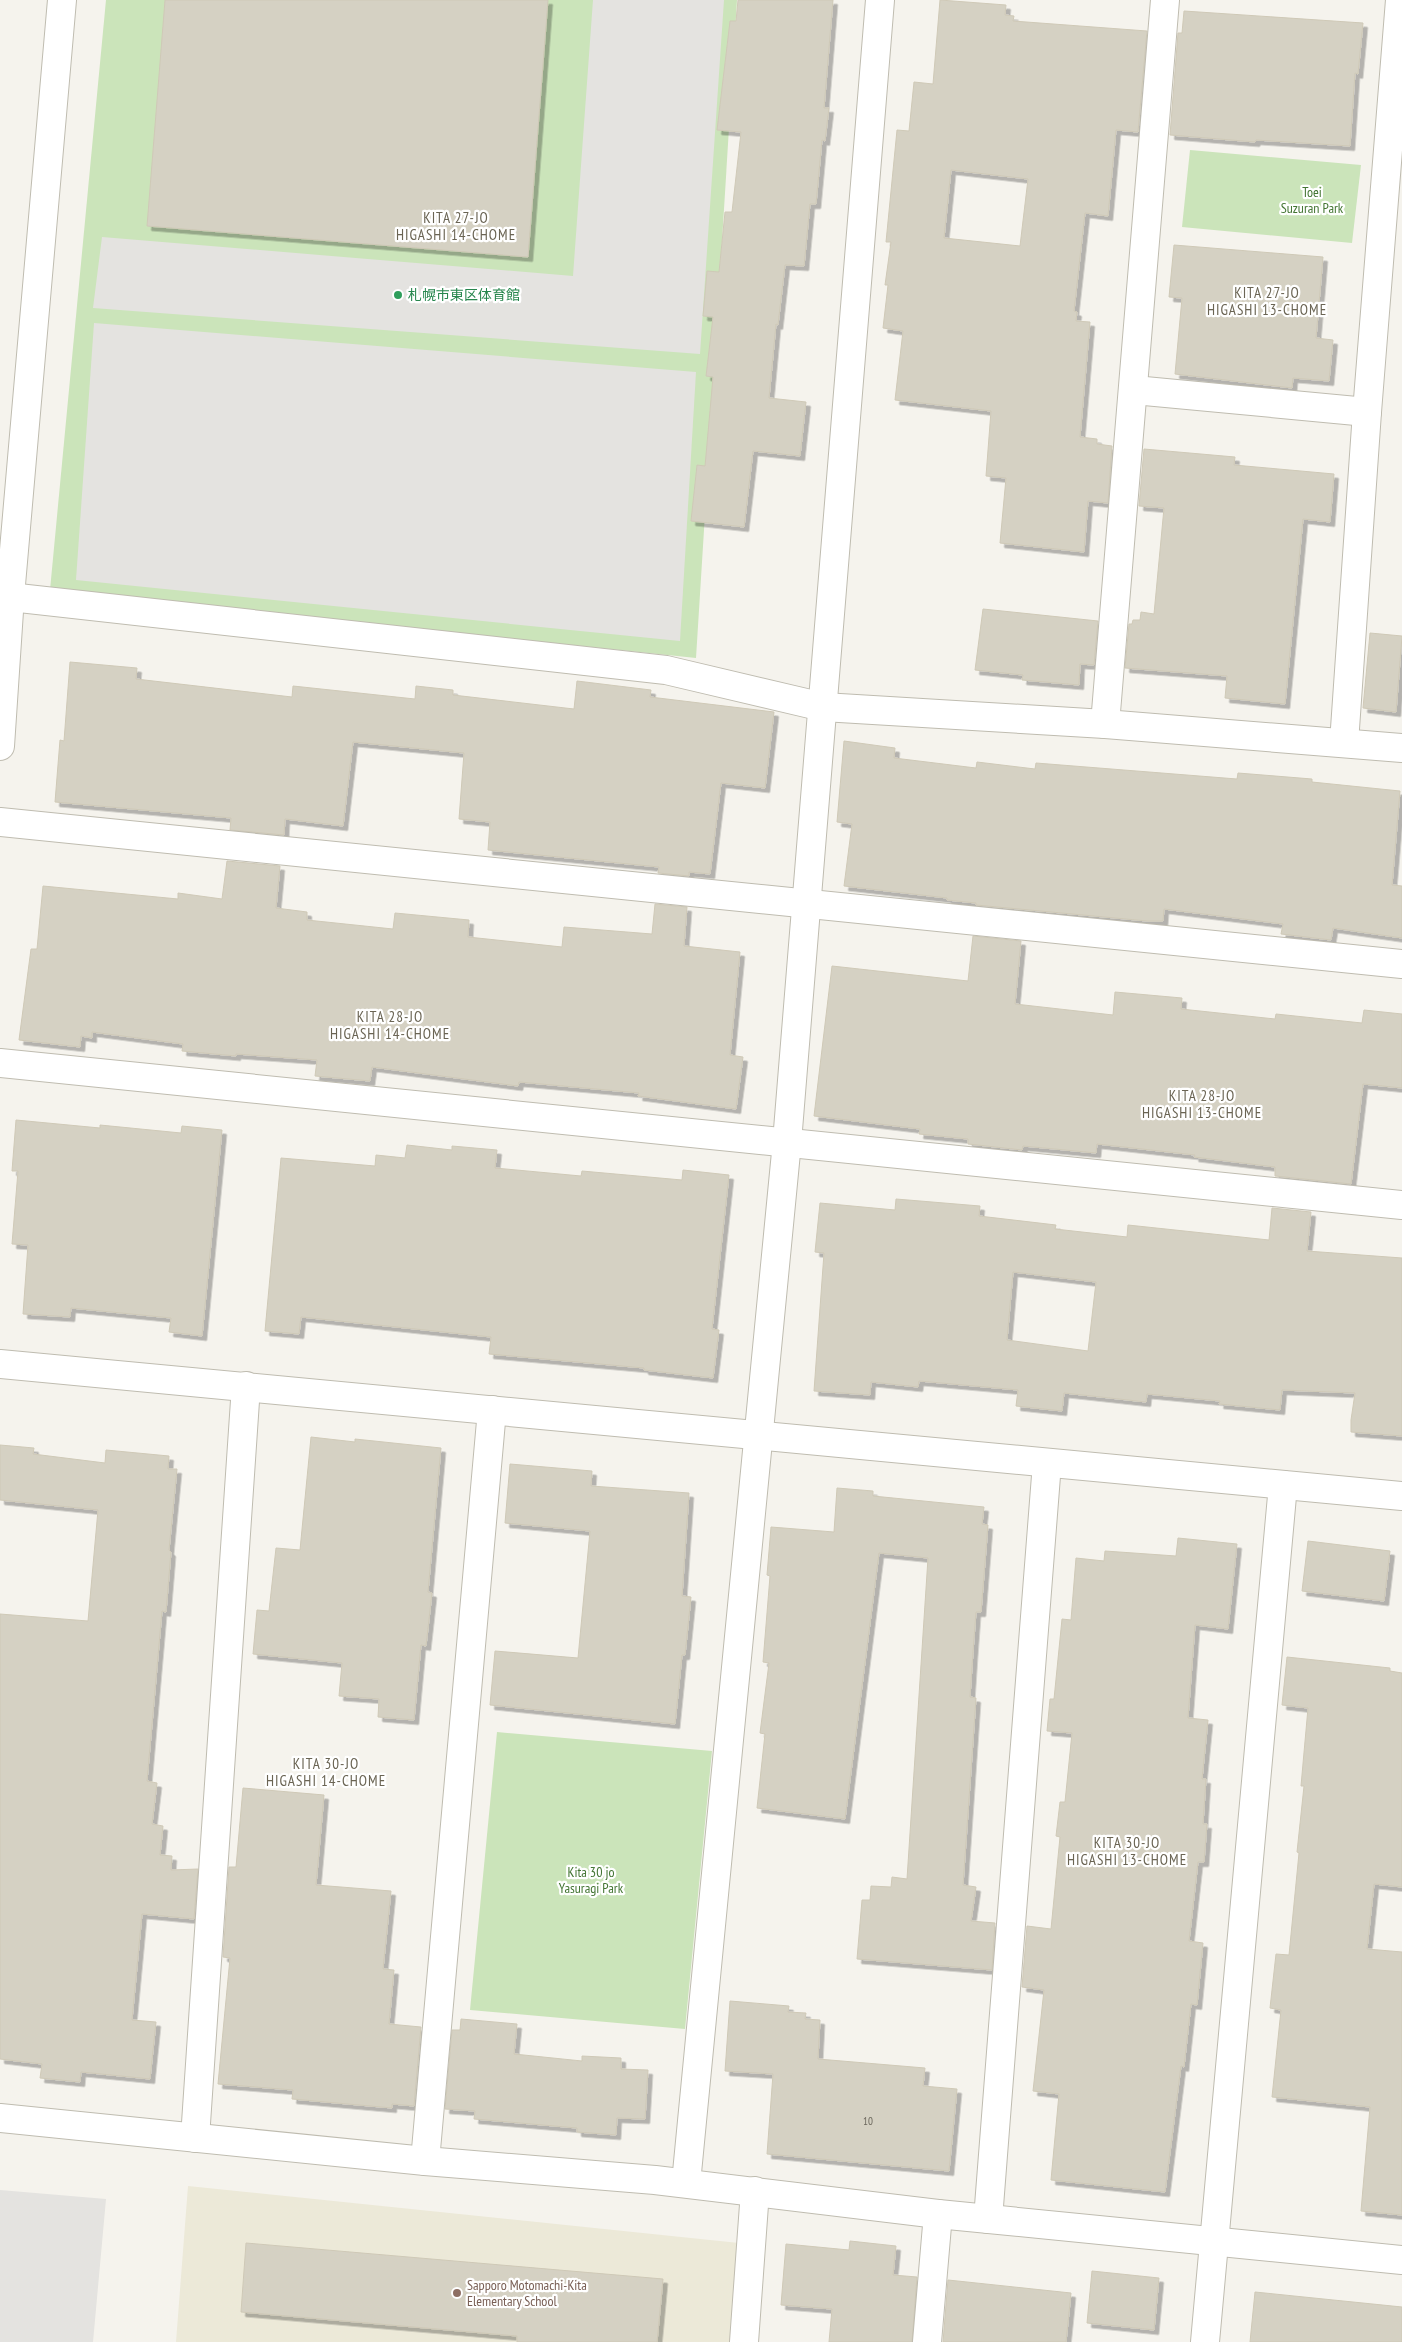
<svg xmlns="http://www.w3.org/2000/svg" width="1402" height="2342" viewBox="0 0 1402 2342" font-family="'PT Sans Narrow','Noto Sans JP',sans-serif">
  <defs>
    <filter id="shadow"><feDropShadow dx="4.5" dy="4.5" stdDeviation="0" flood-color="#0004"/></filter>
  </defs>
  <rect width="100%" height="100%" fill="#f5f3ed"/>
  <polygon fill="#ece9d8" points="188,2186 739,2243 730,2342 176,2342"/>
  <g fill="#cbe4ba">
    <polygon points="106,0 737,0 696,658 50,590"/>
    <polygon points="1190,150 1361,165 1352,243 1182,227"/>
    <polygon points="497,1732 712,1751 685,2029 470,2010"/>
  </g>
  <g fill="#e4e3e0">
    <polygon points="593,0 724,0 700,354 93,308 102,237 573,276"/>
    <polygon points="94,323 696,372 680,641 76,580"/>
    <polygon points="0,2190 106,2199 93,2342 0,2342"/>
  </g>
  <g fill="#d5d1c3" stroke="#cfc9b7" fill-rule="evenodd" filter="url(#shadow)">
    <polygon points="165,0 548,0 528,257 147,226"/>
    <polygon points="738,0 833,0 824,108 829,108 825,141 822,140 816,204 810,204 804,266 785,265 778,325 776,324 769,398 806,402 800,456 753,451 744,527 691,521 697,465 705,466 713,377 706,376 713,317 703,316 707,271 719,272 725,212 732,212 741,132 717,130 730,21 736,21"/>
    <path d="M 940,0 L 1006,5 L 1005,15 L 1014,16 L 1013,21 L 1147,31 L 1138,132 L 1116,130 L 1108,216 L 1085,213 L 1074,311 L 1077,312 L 1076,321 L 1090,322 L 1080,437 L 1097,439 L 1097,444 L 1112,446 L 1108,503 L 1088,501 L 1084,552 L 1000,543 L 1006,478 L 986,476 L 991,411 L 895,400 L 903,331 L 883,328 L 888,285 L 885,285 L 891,242 L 886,242 L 897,130 L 909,131 L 914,82 L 933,84 ZM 951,170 L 1028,179 L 1020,246 L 944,238 Z"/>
    <polygon points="1184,11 1363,23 1358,74 1355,73 1350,146 1256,140 1255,142 1170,135 1178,33 1182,33"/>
    <polygon points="1174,245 1323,257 1316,338 1333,340 1329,381 1293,378 1292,388 1175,374 1182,298 1169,297"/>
    <polygon points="1144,449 1235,457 1234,465 1334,474 1330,522 1303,519 1285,704 1225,698 1227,676 1125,668 1129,624 1132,624 1133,620 1140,620 1141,612 1154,614 1164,508 1139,506"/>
    <polygon points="983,609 1098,621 1094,665 1080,664 1079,685 1022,680 1023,675 975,670"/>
    <polygon points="1370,633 1402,636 1396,712 1363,708"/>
    <polygon points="70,662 137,668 136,679 292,697 293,686 415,699 416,686 453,690 453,695 574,709 577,681 651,690 650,697 774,712 765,788 721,783 710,874 689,872 689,876 658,873 659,867 488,850 490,822 459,819 464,753 353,742 343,826 285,819 284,835 230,830 231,818 55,802 60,740 64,741"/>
    <polygon points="844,741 895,748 894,758 976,768 977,762 1035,769 1036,763 1237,779 1238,773 1312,779 1312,782 1400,791 1392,885 1402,886 1402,938 1333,928 1331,940 1281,934 1283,924 1164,909 1163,921 1147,921 976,905 976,903 947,900 947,898 844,886 852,824 837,822"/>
    <polygon points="227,861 280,866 276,908 307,912 307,920 393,929 395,913 469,920 468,937 562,947 564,927 652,934 655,904 687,907 684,946 740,952 730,1055 743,1057 736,1109 638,1096 639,1093 519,1082 518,1086 372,1067 370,1081 315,1076 317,1060 236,1054 236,1056 182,1051 183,1044 92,1032 92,1038 81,1036 80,1047 19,1040 31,949 37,949 43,886 178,899 178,893 222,899"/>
    <polygon points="973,936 1021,941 1015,1004 1113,1015 1115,992 1182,998 1181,1009 1275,1019 1276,1014 1362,1023 1364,1010 1402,1014 1402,1088 1363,1084 1351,1184 1275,1176 1275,1167 1194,1157 1195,1155 1097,1144 1096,1153 1023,1146 1022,1150 968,1144 968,1139 919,1134 920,1129 814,1116 832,966 968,981"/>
    <polygon points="16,1120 100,1128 100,1125 181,1133 182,1126 222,1130 202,1336 169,1332 171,1318 71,1308 70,1317 23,1314 28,1245 12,1244 18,1171 12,1171"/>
    <polygon points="407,1145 452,1150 452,1146 497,1150 495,1168 581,1176 582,1171 682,1180 683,1170 729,1175 712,1329 719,1330 713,1378 644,1370 644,1368 489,1354 491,1337 301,1317 299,1334 265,1331 281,1158 375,1166 376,1155 405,1158"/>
    <path d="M 896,1199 L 980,1206 L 979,1216 L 1056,1225 L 1055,1229 L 1127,1237 L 1128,1225 L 1269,1240 L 1272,1208 L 1311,1212 L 1307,1251 L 1402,1258 L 1402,1436 L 1351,1432 L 1351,1420 L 1355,1393 L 1282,1390 L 1280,1410 L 1219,1404 L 1220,1401 L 1147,1394 L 1146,1402 L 1064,1393 L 1062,1411 L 1016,1406 L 1018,1390 L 919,1381 L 918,1387 L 871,1382 L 870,1395 L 814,1391 L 824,1253 L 815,1252 L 820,1203 L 895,1210 ZM 1013,1272 L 1096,1282 L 1088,1351 L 1007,1340 Z"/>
    <polygon points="311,1437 355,1442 355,1439 441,1448 428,1592 432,1593 426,1646 421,1645 414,1720 378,1717 379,1699 339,1696 342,1663 253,1654 257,1610 269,1611 276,1548 300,1550"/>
    <polygon points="0,1445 34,1448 33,1454 105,1463 106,1450 169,1456 168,1469 177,1469 169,1550 171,1552 166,1612 162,1611 147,1781 157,1783 152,1824 163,1826 160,1855 172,1856 171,1870 198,1869 194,1919 142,1914 132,2020 156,2022 150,2079 81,2072 80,2082 40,2078 42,2064 0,2059 0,1614 88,1621 98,1510 0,1500"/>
    <polygon points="510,1464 592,1471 591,1486 689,1493 682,1596 691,1597 685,1655 682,1655 675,1724 490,1705 495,1651 578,1658 590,1531 505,1523"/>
    <polygon points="837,1488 873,1491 873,1496 984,1507 982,1524 988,1525 981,1612 976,1612 973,1652 970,1697 976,1698 963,1885 976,1887 971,1921 995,1923 992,1970 857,1959 862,1900 870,1900 871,1886 891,1887 892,1877 907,1879 928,1558 879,1553 845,1819 757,1808 765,1734 760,1733 769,1663 763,1662 770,1576 767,1575 771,1527 834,1532"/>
    <polygon points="1178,1538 1237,1544 1228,1629 1195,1625 1188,1718 1208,1720 1202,1779 1206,1779 1203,1824 1207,1824 1204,1862 1198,1862 1189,1941 1203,1943 1197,2005 1191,2004 1184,2067 1181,2066 1165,2192 1051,2180 1059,2094 1033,2091 1044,1990 1022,1987 1027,1926 1051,1929 1060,1837 1056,1836 1060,1802 1065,1802 1072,1733 1047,1731 1050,1699 1054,1699 1062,1619 1071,1620 1076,1558 1104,1561 1105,1551 1176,1556"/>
    <polygon points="1308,1541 1390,1551 1384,1601 1302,1591"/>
    <polygon points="1287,1657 1390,1668 1390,1671 1402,1673 1402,1887 1374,1884 1367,1949 1402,1952 1402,2215 1361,2211 1370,2107 1272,2097 1281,2010 1270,2008 1276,1954 1289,1955 1299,1853 1297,1852 1304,1786 1301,1786 1308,1708 1282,1705"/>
    <polygon points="243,1788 324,1795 316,1885 391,1891 383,1969 394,1970 389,2024 421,2027 414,2106 392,2104 392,2108 292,2099 293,2090 218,2084 230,1958 223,1957 229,1867 236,1867"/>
    <polygon points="730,2001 789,2006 788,2012 806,2013 805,2019 820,2020 818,2059 925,2068 923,2086 957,2089 949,2171 767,2154 773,2074 725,2071"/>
    <polygon points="461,2019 517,2024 514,2054 582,2061 582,2056 621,2058 621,2069 648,2070 645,2119 617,2118 616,2135 577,2132 577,2128 474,2119 475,2111 445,2109 452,2030 460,2030"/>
    <polygon points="850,2241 896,2246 893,2275 917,2277 912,2342 829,2342 832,2309 781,2305 786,2244 849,2250"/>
    <polygon points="246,2243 663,2279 657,2342 517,2342 517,2336 241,2312"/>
    <polygon points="1092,2271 1159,2278 1154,2330 1087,2323"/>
    <polygon points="948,2280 1071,2293 1066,2342 943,2342"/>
    <polygon points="1255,2292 1402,2307 1402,2342 1250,2342"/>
  </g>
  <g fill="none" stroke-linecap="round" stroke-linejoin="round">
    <g stroke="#bfbcb0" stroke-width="30">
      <g id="minor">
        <polyline points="1134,390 1367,412"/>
        <polyline points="0,596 666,670 823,707 1105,724 1402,748"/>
        <polyline points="1105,724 1165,0"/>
        <polyline points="1344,743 1367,412 1400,0"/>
        <polyline points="0,746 10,596 62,0"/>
        <polyline points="0,822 1402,964"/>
        <polyline points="0,1063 1402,1205"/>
        <polyline points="0,1364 1402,1496"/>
        <polyline points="0,2118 425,2161 655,2180 938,2214 1402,2260"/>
        <polyline points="195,2138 246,1386"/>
        <polyline points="425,2161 492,1410"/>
        <polyline points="686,2183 787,1142 880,0"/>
        <polyline points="988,2219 1047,1463"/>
        <polyline points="744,2342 755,2191"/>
        <polyline points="927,2342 938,2214"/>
        <polyline points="1205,2342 1283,1485"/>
      </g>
    </g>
    <use href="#minor" stroke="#fff" stroke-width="28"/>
  </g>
  <circle fill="#2e9e5b" stroke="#fff" stroke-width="2" cx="398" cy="295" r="5"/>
  <circle fill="#8d6e63" stroke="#fff" stroke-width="2" cx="457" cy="2293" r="5"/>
  <g text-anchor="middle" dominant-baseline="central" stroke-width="4.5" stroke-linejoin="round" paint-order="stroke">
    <g font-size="11" fill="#6c685d">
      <text x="868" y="2121">10</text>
    </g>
    <g font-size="14" fill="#437533" stroke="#fff">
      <text x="1312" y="192">Toei<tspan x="1312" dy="16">Suzuran Park</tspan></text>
      <text x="591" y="1872">Kita 30 jo<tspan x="591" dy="16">Yasuragi Park</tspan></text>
    </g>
    <g font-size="14" fill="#27864d" stroke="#fff" text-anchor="start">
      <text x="408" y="295">札幌市東区体育館</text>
    </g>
    <g font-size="14" fill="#785e54" stroke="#fff" text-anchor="start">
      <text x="467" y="2285">Sapporo Motomachi-Kita<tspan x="467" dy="16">Elementary School</tspan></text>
    </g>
    <g font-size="15" letter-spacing="1" fill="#6a6453" stroke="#fff">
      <text x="456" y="217">KITA 27-JO<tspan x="456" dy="17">HIGASHI 14-CHOME</tspan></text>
      <text x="1267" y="292">KITA 27-JO<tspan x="1267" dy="17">HIGASHI 13-CHOME</tspan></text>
      <text x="390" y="1016">KITA 28-JO<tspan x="390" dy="17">HIGASHI 14-CHOME</tspan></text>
      <text x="1202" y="1095">KITA 28-JO<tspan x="1202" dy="17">HIGASHI 13-CHOME</tspan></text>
      <text x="326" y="1763">KITA 30-JO<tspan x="326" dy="17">HIGASHI 14-CHOME</tspan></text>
      <text x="1127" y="1842">KITA 30-JO<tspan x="1127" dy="17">HIGASHI 13-CHOME</tspan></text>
    </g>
  </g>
</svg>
